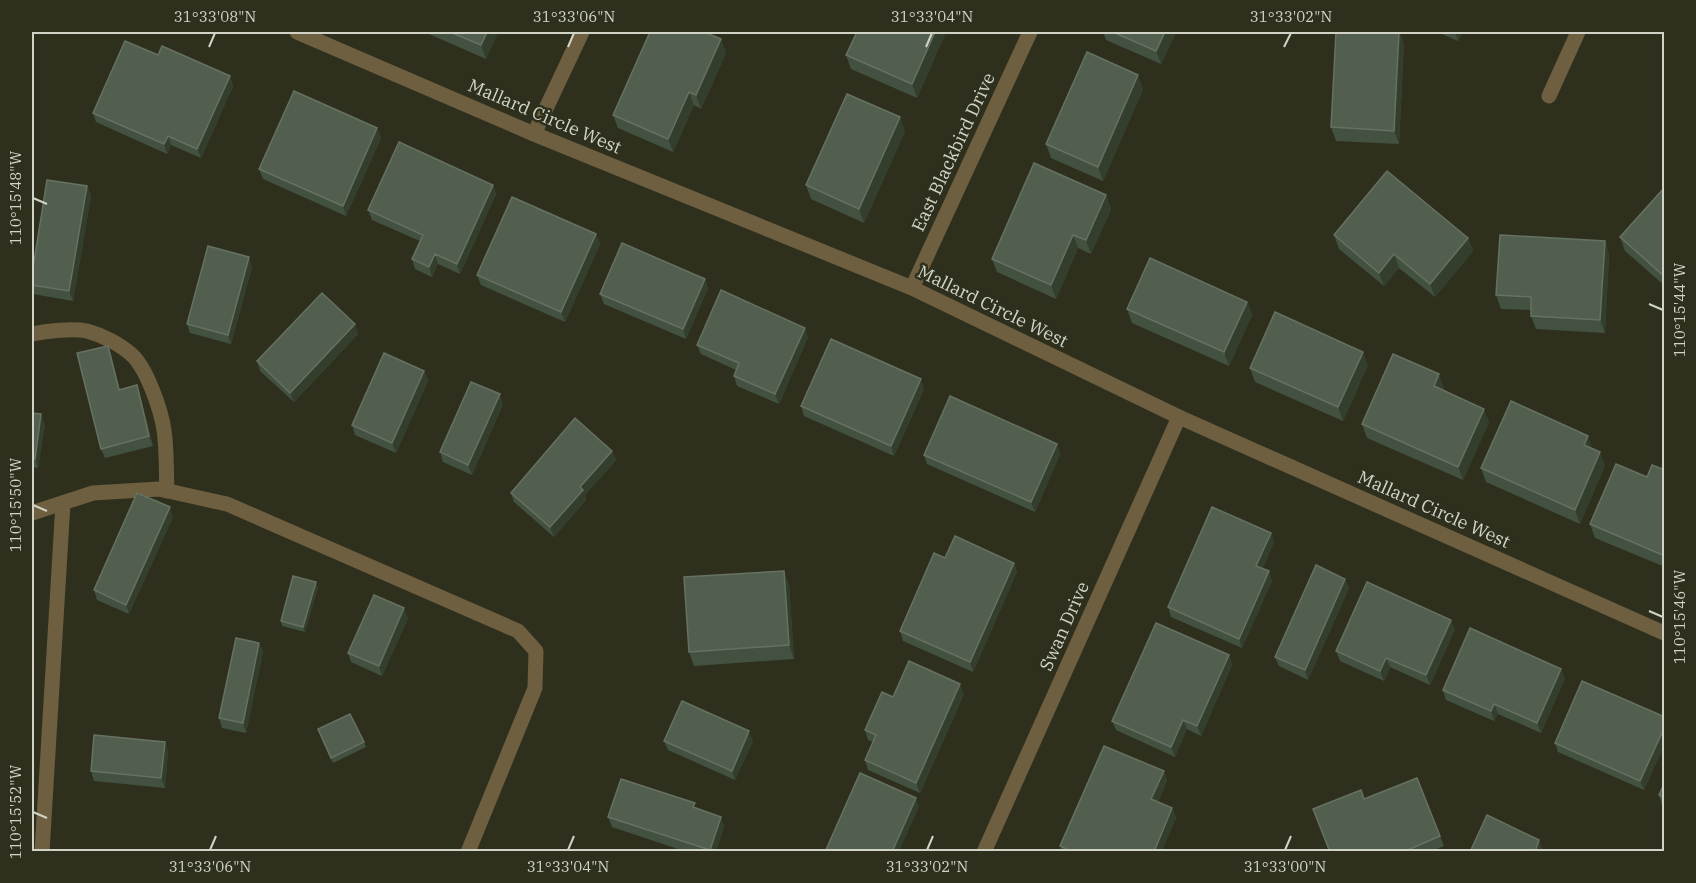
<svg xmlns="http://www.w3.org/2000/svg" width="1696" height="883" viewBox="0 0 1696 883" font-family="'IBM Plex Serif',serif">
  <rect width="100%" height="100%" fill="#2e301d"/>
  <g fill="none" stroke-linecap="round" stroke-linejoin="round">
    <g stroke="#6e5f41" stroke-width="15">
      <polyline points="297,32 534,134 912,288 1179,417 1664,633"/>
      <polyline points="1549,96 1578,32"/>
      <polyline points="534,134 582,32"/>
      <polyline points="912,288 1030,32"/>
      <path d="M 32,334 C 46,331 72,328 87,331 C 102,335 120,344 132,355 C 147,369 161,410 164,430 C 167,450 166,471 167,491"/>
      <polyline points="32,513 93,493 159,489 227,504 518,631 536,651 535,688 468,852"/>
      <polyline points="42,852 63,503"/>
      <polyline points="984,852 1179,417"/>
    </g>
  </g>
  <g fill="#435140">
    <polygon points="429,32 498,32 486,59 429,34"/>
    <polygon points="857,32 946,32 917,98 851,69 846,55"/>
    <polygon points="1103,32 1176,32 1161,64 1106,40"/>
    <polygon points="1437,32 1463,32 1458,41"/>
    <polygon points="721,39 726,53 701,109 694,105 673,152 618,128 613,115"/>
    <polygon points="1404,43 1399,144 1336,141 1331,127"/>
    <polygon points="158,55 230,76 233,86 201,158 171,145 167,154 96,122 93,113"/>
    <polygon points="1143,89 1103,181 1051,158 1046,144"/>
    <polygon points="377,128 381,138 346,216 263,179 259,169"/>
    <polygon points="905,131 864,223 811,199 806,185"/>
    <polygon points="493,185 496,194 460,274 438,264 432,277 415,269 412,259 420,241 372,220 368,210"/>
    <polygon points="87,186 91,196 73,301 33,294 32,289 32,274"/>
    <polygon points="1665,187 1665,286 1625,251 1620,237"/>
    <polygon points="1106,195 1111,209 1091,254 1078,248 1056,299 997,272 992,259"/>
    <polygon points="596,234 600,244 565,322 481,285 477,275"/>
    <polygon points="1334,235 1468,238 1473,251 1435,297 1399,268 1384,286 1339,249"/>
    <polygon points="1605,241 1609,255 1605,333 1536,329 1531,316 1531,310 1501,309 1496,295"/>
    <polygon points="252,267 231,344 190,333 187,324"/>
    <polygon points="705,279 708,288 686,339 604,304 600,294"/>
    <polygon points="1247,302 1252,315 1229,366 1132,323 1127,309"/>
    <polygon points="358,334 294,402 260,371 257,361"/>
    <polygon points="808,337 779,404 737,386 734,376 736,370 701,354 697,345"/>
    <polygon points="111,355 120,390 137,385 140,395 153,446 105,458 101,449"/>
    <polygon points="1368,365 1343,421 1255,382 1250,368"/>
    <polygon points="424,371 428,381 396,453 355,435 352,425"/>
    <polygon points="1444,388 1443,390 1489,422 1463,480 1367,438 1362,424"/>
    <polygon points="924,389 894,456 804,416 801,406"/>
    <polygon points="503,404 472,475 443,462 440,452"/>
    <polygon points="32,413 45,424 38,468 32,467"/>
    <polygon points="1057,444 1060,454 1035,512 927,464 924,455"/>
    <polygon points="1593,448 1605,465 1580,524 1486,482 1481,468"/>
    <polygon points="612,451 616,460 585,495 586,500 554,537 514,502 511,493"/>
    <polygon points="1665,470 1665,567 1595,538 1590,524 1647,477"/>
    <polygon points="173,517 129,614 97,600 94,590"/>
    <polygon points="1271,533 1274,542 1263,568 1269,571 1272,581 1242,648 1171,617 1168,607"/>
    <polygon points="945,558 1014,563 1017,572 973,672 903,641 900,631"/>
    <polygon points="789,584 794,659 694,666 689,652"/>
    <polygon points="318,587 305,632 282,626 281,621"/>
    <polygon points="1349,588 1308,680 1279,666 1275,657"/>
    <polygon points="408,618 382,676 351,662 348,653"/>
    <polygon points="1455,629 1430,685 1390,667 1384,681 1340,661 1336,651"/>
    <polygon points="259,643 263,652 246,733 222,728 219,718"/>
    <polygon points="1229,655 1232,665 1201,736 1187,729 1175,757 1116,730 1112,721"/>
    <polygon points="1565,678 1541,733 1498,714 1494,721 1446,700 1443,690"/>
    <polygon points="964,694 920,793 868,770 865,760 873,742 868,740 865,730 893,697"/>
    <polygon points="1665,717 1665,743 1644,790 1558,752 1555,743"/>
    <polygon points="320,734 364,742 366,747 333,763"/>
    <polygon points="664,741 753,741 735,780 668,750"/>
    <polygon points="165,742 168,752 165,788 94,781 91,771"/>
    <polygon points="1164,771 1167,781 1158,802 1172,808 1176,818 1161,852 1062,852 1060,846"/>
    <polygon points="1417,778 1444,846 1430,852 1329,852"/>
    <polygon points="1665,782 1665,806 1662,805 1659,795"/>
    <polygon points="697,809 724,826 716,852 687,852 612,827 608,817"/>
  </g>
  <g fill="#343e2c">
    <polygon points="487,32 498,32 486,59 481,45"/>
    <polygon points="935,32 946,32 917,98 912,84"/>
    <polygon points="1165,32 1176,32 1161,64 1156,51"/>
    <polygon points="1399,32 1400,32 1404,43 1399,144 1394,131"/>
    <polygon points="1455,32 1463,32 1458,41"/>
    <polygon points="721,39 726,53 701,109 696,95"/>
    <polygon points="1138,75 1143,89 1103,181 1098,167"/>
    <polygon points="230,76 233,86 201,158 197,149"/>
    <polygon points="689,92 694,105 673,152 668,139"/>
    <polygon points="900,117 905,131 864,223 859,209"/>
    <polygon points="377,128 381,138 346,216 343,206"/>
    <polygon points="168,136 171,145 167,154 164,144"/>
    <polygon points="493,185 496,194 460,274 457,264"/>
    <polygon points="87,186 91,196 73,301 69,291"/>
    <polygon points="1106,195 1111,209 1091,254 1086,240"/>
    <polygon points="596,234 600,244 565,322 561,312"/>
    <polygon points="1073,235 1078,248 1056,299 1051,285"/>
    <polygon points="1468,238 1473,251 1435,297 1430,284"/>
    <polygon points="1605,241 1609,255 1605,333 1600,320"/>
    <polygon points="435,254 438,264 432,277 429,267"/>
    <polygon points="1394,254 1399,268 1384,286 1379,273"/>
    <polygon points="249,257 252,267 231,344 228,335"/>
    <polygon points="705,279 708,288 686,339 683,329"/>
    <polygon points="1247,302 1252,315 1229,366 1224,352"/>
    <polygon points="355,324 358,334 294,402 290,393"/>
    <polygon points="805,328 808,337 779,404 775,394"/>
    <polygon points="108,346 111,355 122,400 119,390"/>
    <polygon points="1363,352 1368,365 1343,421 1338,407"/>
    <polygon points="424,371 428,381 396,453 392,443"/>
    <polygon points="1439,374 1444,388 1438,400 1434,386"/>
    <polygon points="921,379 924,389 894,456 891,446"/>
    <polygon points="137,385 140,395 153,446 149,436"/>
    <polygon points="500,394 503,404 472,475 468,465"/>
    <polygon points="1484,409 1489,422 1463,480 1458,467"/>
    <polygon points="41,414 45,424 38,468 35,459"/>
    <polygon points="1588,436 1593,450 1584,445"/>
    <polygon points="1057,444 1060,454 1035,512 1031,502"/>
    <polygon points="612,451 616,460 585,495 586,500 554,537 550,527 580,487"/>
    <polygon points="1600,452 1605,465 1580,524 1575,510"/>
    <polygon points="170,507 173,517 129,614 126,605"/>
    <polygon points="1271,533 1274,542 1260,575 1256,566"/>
    <polygon points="1014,563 1017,572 973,672 970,662"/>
    <polygon points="784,571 789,584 794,659 789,645"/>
    <polygon points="1269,571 1272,581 1242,648 1239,639"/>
    <polygon points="1345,579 1349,588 1308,680 1305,670"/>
    <polygon points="316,582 318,587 305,632 303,627"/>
    <polygon points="404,608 408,618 382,676 379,666"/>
    <polygon points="1451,620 1455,629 1430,685 1426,675"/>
    <polygon points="259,643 263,652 246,733 243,723"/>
    <polygon points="1229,655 1232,665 1201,736 1197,726"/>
    <polygon points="1386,658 1390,667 1384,681 1380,671"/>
    <polygon points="1561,669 1565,678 1541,733 1537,723"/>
    <polygon points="960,684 964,694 920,793 916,783"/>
    <polygon points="1494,704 1498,714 1494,721 1491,711"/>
    <polygon points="1183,720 1187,729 1175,757 1171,747"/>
    <polygon points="1665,726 1665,743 1644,790 1640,781"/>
    <polygon points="749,731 753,741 735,780 732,771"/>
    <polygon points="165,742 168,752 165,788 161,778"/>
    <polygon points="1164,771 1167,781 1155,809 1151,799"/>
    <polygon points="916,798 919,807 899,852 892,852"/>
    <polygon points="1172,808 1176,818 1161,852 1154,852"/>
    <polygon points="721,817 724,826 716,852 710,852 710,850"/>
    <polygon points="1539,840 1543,850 1542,852 1534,852"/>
  </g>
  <g fill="#525f4f" stroke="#667162" stroke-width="1.5">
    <polygon points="450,32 487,32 481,45"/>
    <polygon points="650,32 704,32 721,39 696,95 689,92 668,139 613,115"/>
    <polygon points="857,32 935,32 912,84 846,55"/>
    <polygon points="1113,32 1165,32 1156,51"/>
    <polygon points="1336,32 1399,32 1394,131 1331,127"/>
    <polygon points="125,41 158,55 162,46 230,76 197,149 168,136 164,144 93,113"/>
    <polygon points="1087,52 1138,75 1098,167 1046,144"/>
    <polygon points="294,91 377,128 343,206 259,169"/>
    <polygon points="847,94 900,117 859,209 806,185"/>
    <polygon points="399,142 493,185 457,264 435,254 429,267 412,259 423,235 368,210"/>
    <polygon points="1034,163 1106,195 1086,240 1073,235 1051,285 992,259"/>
    <polygon points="1387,171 1468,238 1430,284 1394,254 1379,273 1334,235"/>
    <polygon points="47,180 87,186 69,291 32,285 32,274"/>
    <polygon points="1665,187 1665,277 1620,237"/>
    <polygon points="512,197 596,234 561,312 477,275"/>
    <polygon points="1500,235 1605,241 1600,320 1531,316 1531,297 1496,295"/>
    <polygon points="622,243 705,279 683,329 600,294"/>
    <polygon points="208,246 249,257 228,335 187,324"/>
    <polygon points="1150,258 1247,302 1224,352 1127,309"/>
    <polygon points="721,290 805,328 775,394 734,376 739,363 697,345"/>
    <polygon points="322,293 355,324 290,393 257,361"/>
    <polygon points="1275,312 1363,352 1338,407 1250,368"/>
    <polygon points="831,339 921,379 891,446 801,406"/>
    <polygon points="108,346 119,390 137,385 149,436 101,449 77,353"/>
    <polygon points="384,353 424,371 392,443 352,425"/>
    <polygon points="1393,354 1439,374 1434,386 1484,409 1458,467 1362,424"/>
    <polygon points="471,382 500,394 468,465 440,452"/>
    <polygon points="950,396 1057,444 1031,502 924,455"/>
    <polygon points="1511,401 1588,436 1584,445 1600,452 1575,510 1481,468"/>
    <polygon points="32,413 41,414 35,459 32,458"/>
    <polygon points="575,418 612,451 580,487 583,490 550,527 511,493"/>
    <polygon points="1616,464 1647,477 1652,465 1665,470 1665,556 1590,524"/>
    <polygon points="137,493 170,507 126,605 94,590"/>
    <polygon points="1212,507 1271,533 1256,566 1269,571 1239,639 1168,607"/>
    <polygon points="955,536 1014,563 970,662 900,631 934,553 945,558"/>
    <polygon points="1316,565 1345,579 1305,670 1275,657"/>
    <polygon points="784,571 789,645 689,652 684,577"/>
    <polygon points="293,576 316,582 303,627 281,621"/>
    <polygon points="1367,582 1451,620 1426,675 1386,658 1380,671 1336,651"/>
    <polygon points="374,595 404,608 379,666 348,653"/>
    <polygon points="1156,623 1229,655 1197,726 1183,720 1171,747 1112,721"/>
    <polygon points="1470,628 1561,669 1537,723 1494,704 1491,711 1443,690"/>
    <polygon points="236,638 259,643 243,723 219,718"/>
    <polygon points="909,661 960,684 916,783 865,760 876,735 865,730 882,692 893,697"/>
    <polygon points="1582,681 1665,717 1665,726 1640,781 1555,743"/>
    <polygon points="682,701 749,731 732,771 664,741"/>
    <polygon points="350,714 364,742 331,758 318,729"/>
    <polygon points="94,735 165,742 161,778 91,771"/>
    <polygon points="1104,746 1164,771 1151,799 1172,808 1154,852 1073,852 1060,846"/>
    <polygon points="860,773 916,798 892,852 825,852"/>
    <polygon points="1417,778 1440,836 1403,852 1330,852 1313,809 1361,790 1364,799"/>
    <polygon points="621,779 695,803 693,807 721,817 710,850 608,817"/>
    <polygon points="1665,782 1665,798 1659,795"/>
    <polygon points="1487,815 1539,840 1535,852 1470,852"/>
  </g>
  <path fill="none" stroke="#d1d3c7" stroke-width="2" d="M 209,47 L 215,33M 568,47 L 574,33M 926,47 L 932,33M 1284,47 L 1291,33M 33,198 L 47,204M 1649,304 L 1663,310M 33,505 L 47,511M 1649,611 L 1663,617M 33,812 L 47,818M 210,850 L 216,836M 568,850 L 574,836M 927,850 L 933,836M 1285,850 L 1291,836"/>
  <g text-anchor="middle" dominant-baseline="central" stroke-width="5" stroke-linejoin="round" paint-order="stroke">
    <g font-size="18" fill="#d1d3c7" stroke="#2e301d">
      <text transform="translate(545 116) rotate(23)">Mallard Circle West</text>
      <text transform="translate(953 152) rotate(-65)">East Blackbird Drive</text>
      <text transform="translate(993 306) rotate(26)">Mallard Circle West</text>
      <text transform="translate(1434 509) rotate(24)">Mallard Circle West</text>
      <text transform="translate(1064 626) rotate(-66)">Swan Drive</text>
    </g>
  </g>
  <rect width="1696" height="883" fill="none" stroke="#2e301d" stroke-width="66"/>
  <rect x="33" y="33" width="1630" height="817" fill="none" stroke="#d1d3c7" stroke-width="2"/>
  <g font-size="15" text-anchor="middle" fill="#d1d3c7">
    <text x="215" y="22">31°33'08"N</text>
    <text x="574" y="22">31°33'06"N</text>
    <text x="932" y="22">31°33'04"N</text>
    <text x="1291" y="22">31°33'02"N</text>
    <text transform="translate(16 198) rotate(-90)" y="5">110°15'48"W</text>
    <text transform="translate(1680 310) rotate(-90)" y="5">110°15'44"W</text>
    <text transform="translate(16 505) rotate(-90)" y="5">110°15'50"W</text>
    <text transform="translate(1680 617) rotate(-90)" y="5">110°15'46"W</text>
    <text transform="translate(16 812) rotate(-90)" y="5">110°15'52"W</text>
    <text x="210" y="872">31°33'06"N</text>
    <text x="568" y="872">31°33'04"N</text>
    <text x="927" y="872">31°33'02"N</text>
    <text x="1285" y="872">31°33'00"N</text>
  </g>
</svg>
